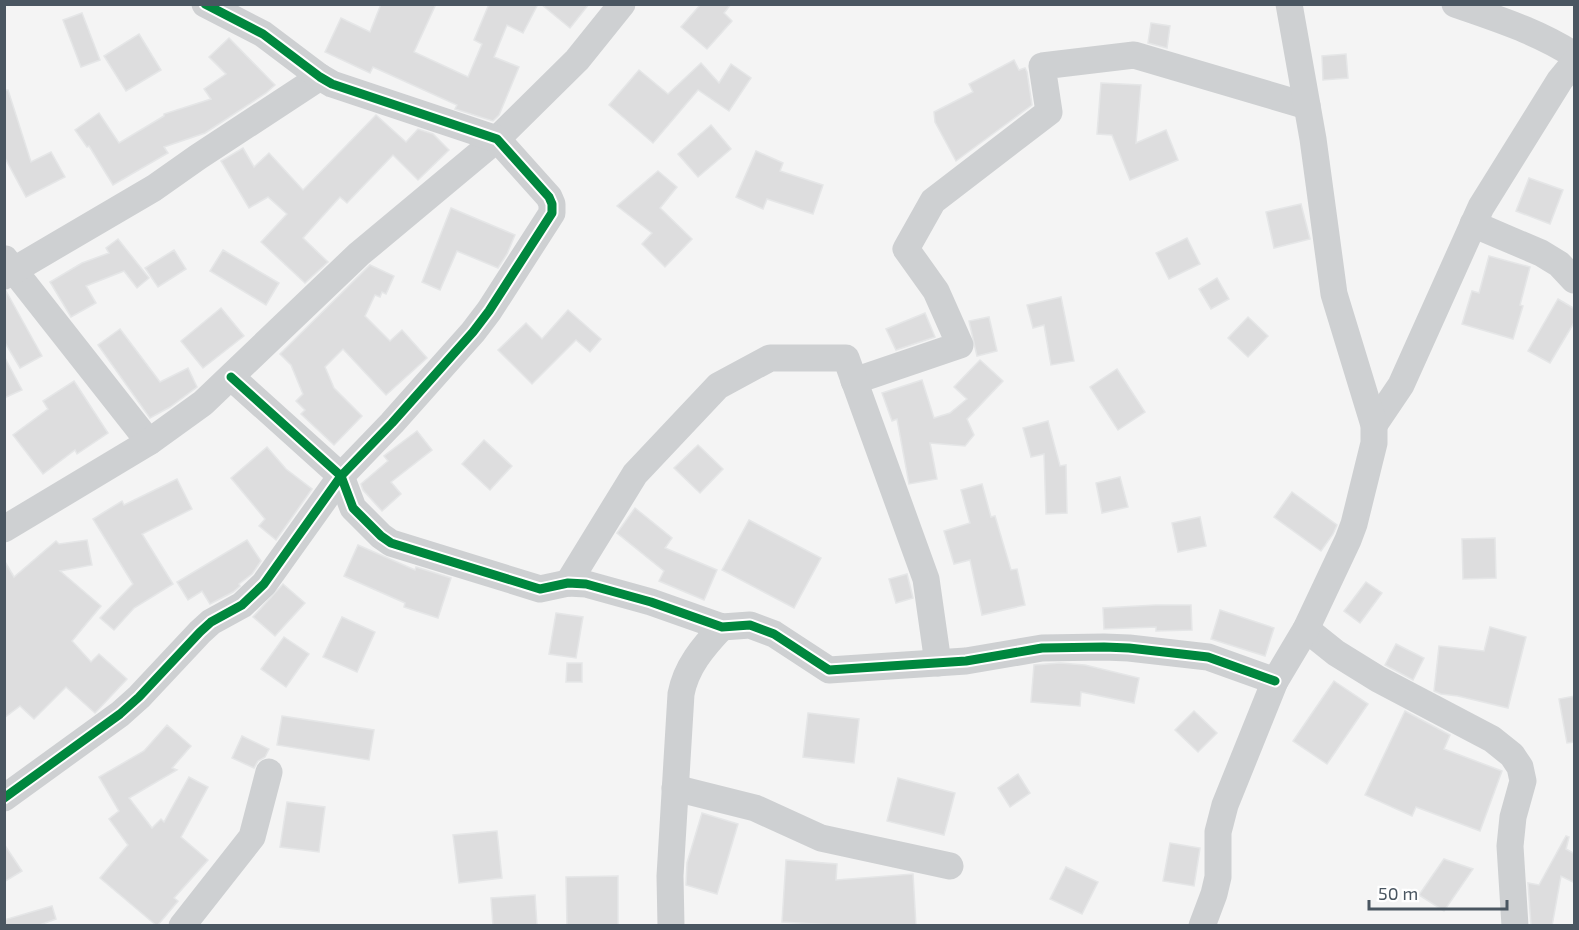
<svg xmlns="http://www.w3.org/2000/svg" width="1579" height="930" viewBox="0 0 1579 930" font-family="'Exo 2',sans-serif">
  <rect width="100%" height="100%" fill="#f4f4f4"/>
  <g fill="#ddddde" stroke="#e5e6e7" stroke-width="1.5">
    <polygon points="381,4 436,4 414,52 468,77 482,44 474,40 489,4 538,4 523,33 507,25 494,57 519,67 499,115 493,121 455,109 457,105 373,67 370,73 325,52 341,18 370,32"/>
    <polygon points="541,4 589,4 570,28"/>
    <polygon points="701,4 731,4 724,13 732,21 707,49 681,27"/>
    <polygon points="82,13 100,60 81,67 63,20"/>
    <polygon points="1151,23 1170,26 1167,48 1148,43"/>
    <polygon points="139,34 161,70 126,91 104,56"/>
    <polygon points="229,38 275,85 266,93 205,133 164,147 168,153 113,185 89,146 87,147 75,130 99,113 119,143 164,116 164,114 211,99 204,89 226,74 209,57"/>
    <polygon points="1346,54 1348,78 1323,80 1322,56"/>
    <polygon points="1014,60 1019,70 1025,68 1027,72 1032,105 956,161 935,122 934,112 973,92 969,84"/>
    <polygon points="701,63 719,83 731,64 751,78 729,111 698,90 653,143 609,105 639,70 668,94"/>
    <polygon points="1101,83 1141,85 1136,143 1166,130 1178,160 1130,180 1112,135 1097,134"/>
    <polygon points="4,90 8,90 31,162 51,152 65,177 26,197 4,156"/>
    <polygon points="376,115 406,142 418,129 433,134 449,150 418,180 393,155 347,203 340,197 303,238 328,262 305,283 261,242 287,214 268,197 249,208 221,161 243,148 254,167 269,153 303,190"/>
    <polygon points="711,125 731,149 698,177 678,154"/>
    <polygon points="756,151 783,163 780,171 823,185 813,214 767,199 763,209 736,197"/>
    <polygon points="658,171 677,187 660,208 692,239 665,267 642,244 652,233 617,206"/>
    <polygon points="1529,178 1563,190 1550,224 1516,211"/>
    <polygon points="1301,204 1310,239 1274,248 1266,212"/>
    <polygon points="451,208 515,235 507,254 498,268 457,251 440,290 422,282"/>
    <polygon points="1187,238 1200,264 1169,279 1156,253"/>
    <polygon points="118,239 149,278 137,288 124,271 86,286 96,303 71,317 50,282 82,263 109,253 106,248"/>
    <polygon points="174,250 186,269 158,287 145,268"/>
    <polygon points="223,250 279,283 266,305 210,271"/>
    <polygon points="1489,256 1530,267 1520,305 1523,306 1513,339 1462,324 1472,291 1479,293"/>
    <polygon points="370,265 394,276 386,294 382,292 380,297 375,295 365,316 390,341 402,330 427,358 386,395 343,349 325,367 334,388 362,416 334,445 301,414 305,410 296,401 303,394 291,365 280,354"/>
    <polygon points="1217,278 1229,299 1211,309 1199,289"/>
    <polygon points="6,291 42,356 20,368 4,341"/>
    <polygon points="1061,297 1074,361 1051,365 1044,325 1033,328 1027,305"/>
    <polygon points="1558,299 1575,309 1575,321 1550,363 1528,351"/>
    <polygon points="221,308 244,336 203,368 181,341"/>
    <polygon points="568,310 601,339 590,352 576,340 532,384 498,350 526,323 542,339"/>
    <polygon points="925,313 935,337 896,350 886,329"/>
    <polygon points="989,317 997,351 977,356 969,321"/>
    <polygon points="1248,317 1268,336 1248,357 1228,338"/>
    <polygon points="120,329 160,382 188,368 197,387 170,407 150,418 98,345"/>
    <polygon points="4,356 22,390 4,398"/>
    <polygon points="980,360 1003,381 967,419 974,435 965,446 930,443 937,479 909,484 897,419 892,421 882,393 922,380 934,418 950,413 967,399 954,387"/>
    <polygon points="1117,369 1145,412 1118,430 1090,387"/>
    <polygon points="74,381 108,433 77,454 75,450 43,474 13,435 48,409 43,401"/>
    <polygon points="1048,421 1060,466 1066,465 1067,513 1046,514 1044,454 1031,457 1023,428"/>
    <polygon points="417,431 432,450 391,482 401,494 382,511 363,490 361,484 388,461 384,456"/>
    <polygon points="484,440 512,466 490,490 462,464"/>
    <polygon points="698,445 723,469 700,493 674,468"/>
    <polygon points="267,447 286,469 312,489 276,540 259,526 265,519 231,478"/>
    <polygon points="1120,477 1128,507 1102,513 1096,483"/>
    <polygon points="177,479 192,509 142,534 173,584 134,608 114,630 100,618 133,584 93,519 122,501 124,505"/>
    <polygon points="982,484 991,517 995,516 1011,570 1017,569 1025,605 982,615 970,560 954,564 944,531 970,523 961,490"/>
    <polygon points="1292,492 1337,525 1333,534 1321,551 1274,517"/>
    <polygon points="635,508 672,538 665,548 717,570 704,600 659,581 664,571 617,533"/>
    <polygon points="1200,517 1206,546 1178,552 1172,523"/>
    <polygon points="749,520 821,558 794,608 722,570"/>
    <polygon points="1495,538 1496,578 1463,579 1462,539"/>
    <polygon points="87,540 92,565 60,571 101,606 72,641 91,662 99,654 127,679 95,713 66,687 34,719 20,706 4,718 4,560 14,577 56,541 59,544"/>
    <polygon points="247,540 261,561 252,574 239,584 240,586 233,592 210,604 202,591 188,600 177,582"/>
    <polygon points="358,545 415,570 416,567 451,578 438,618 404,607 405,603 344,576"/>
    <polygon points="907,574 913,598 896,603 889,579"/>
    <polygon points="1366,582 1382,593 1360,623 1344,611"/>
    <polygon points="283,584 305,603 275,636 253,617"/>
    <polygon points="1156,605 1191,605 1192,630 1156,631 1156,627 1104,629 1103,608"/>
    <polygon points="1220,610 1274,628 1265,656 1211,639"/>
    <polygon points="556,613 583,617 576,658 549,654"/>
    <polygon points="342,617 375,632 357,672 323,657"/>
    <polygon points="1490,627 1526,637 1508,708 1458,696 1441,694 1434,691 1439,646 1484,651"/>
    <polygon points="284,637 309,654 286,687 261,669"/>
    <polygon points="1396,644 1424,658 1413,680 1385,665"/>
    <polygon points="567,663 582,663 582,682 566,682"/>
    <polygon points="1060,663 1085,665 1139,678 1134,703 1081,692 1080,706 1031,702 1034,665"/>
    <polygon points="1334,681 1368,704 1327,764 1293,741"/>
    <polygon points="1575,696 1575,742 1567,743 1559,699"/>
    <polygon points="1194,711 1217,733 1198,752 1175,730"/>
    <polygon points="1405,711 1450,735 1444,749 1502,771 1480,831 1416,807 1412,816 1365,795"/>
    <polygon points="808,713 859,719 854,763 803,757"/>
    <polygon points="282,716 374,730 369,760 277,745"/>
    <polygon points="167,725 191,746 172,768 177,770 129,798 152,828 161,819 164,822 189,777 208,787 181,837 208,860 174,898 178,901 157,926 100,878 128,845 109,819 119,811 99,777 144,751"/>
    <polygon points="242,736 269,749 265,757 258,761 254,768 232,758"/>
    <polygon points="1018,774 1030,793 1010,807 998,788"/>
    <polygon points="898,778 955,793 944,835 887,821"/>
    <polygon points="287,802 325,807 319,852 280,847"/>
    <polygon points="702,813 738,824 717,894 686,885 687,863"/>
    <polygon points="497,831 502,878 459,883 453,835"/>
    <polygon points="1566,836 1569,837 1566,849 1575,854 1575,883 1561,876 1552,926 1531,925 1528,883 1539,885"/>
    <polygon points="1170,843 1200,848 1194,886 1163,881"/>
    <polygon points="4,844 22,871 4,882"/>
    <polygon points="1444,859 1473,869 1444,911 1419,895"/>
    <polygon points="786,860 837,864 836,880 913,874 916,926 850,926 782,922"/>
    <polygon points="1066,867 1098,882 1082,914 1050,899"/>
    <polygon points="618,876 618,926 567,926 566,877"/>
    <polygon points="535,895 537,926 493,926 491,898"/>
    <polygon points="52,906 56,919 37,926 4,926 4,920"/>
  </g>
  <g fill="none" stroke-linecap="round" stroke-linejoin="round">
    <g stroke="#ced0d2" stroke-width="27">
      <path d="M 1455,4 C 1497,19 1537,31 1574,55"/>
      <polyline points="1473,224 1541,253 1559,264 1574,280"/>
      <polyline points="5,259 149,442"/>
      <polyline points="4,276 154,188 198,157 320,77"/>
      <polyline points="231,377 341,476 353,508 381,536 391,543 540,589 568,583 586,584 651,602 722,627 750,625 774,634 829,670 966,661 1042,648 1104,647 1129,648 1208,657 1275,681"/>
      <polyline points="854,381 960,345 936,291 906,249 933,201 1049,112 1042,66 1134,55 1307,106"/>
      <polyline points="1374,425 1401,385 1481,207 1560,80 1574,63"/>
      <polyline points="4,529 149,442 203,403 359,254 497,139 577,60 622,4"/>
      <polyline points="568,583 635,474 718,386 770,358 846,358 926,579 938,663"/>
      <polyline points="1306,629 1336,653 1378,679 1492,739 1512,755 1520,767 1523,781 1513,817 1510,846 1515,926"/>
      <polyline points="675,788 755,808 821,838 950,866"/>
      <polyline points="4,798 120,714 139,697 200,632 211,622 242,605 264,584 341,476 392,423 473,332 489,311 552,213 552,204 549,197 497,139 332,84 320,77 263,34 205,4"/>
      <polyline points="182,926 252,837 269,772"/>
      <path d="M 671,926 L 670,876 L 681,694 C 686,667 703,647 722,627"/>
      <polyline points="1202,926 1214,894 1218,877 1218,832 1225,805 1275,681 1306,629 1348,540 1354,524 1374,443 1374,425 1334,294 1313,139 1289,4"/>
    </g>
    <g stroke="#fff" stroke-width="13">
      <g id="cycleway">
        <polyline points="231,377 341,476 353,508 381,536 391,543 540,589 568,583 586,584 651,602 722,627 750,625 774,634 829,670 966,661 1042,648 1104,647 1129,648 1208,657 1275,681"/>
        <polyline points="4,798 120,714 139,697 200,632 211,622 242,605 264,584 341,476 392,423 473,332 489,311 552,213 552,204 549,197 497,139 332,84 320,77 263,34 205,4"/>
      </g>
    </g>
    <use href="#cycleway" stroke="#00873e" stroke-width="9"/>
  </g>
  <rect width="1579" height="930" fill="none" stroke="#4a5661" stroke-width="12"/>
  <path d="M1369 900v9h138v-9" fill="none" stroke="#4a5661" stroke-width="3"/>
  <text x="1378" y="900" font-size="18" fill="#4a5661" stroke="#ffffff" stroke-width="4.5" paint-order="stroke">50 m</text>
</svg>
